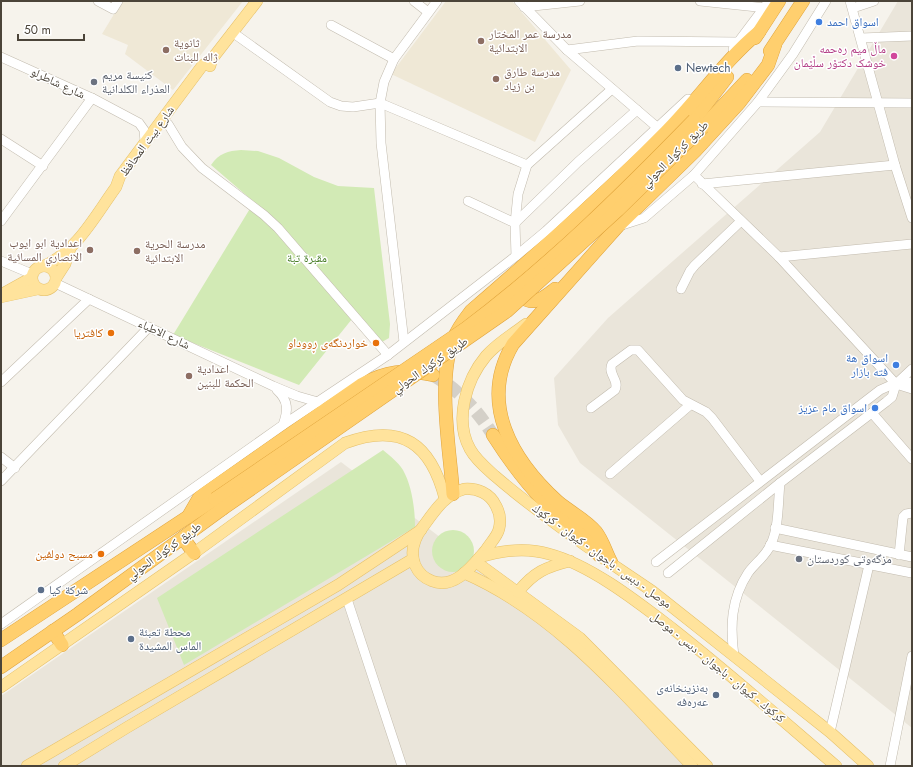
<svg xmlns="http://www.w3.org/2000/svg" width="913" height="767" viewBox="0 0 913 767" font-family="Jost,'Noto Naskh Arabic',sans-serif">
  <rect width="100%" height="100%" fill="#f6f3ec"/>
  <g fill="#eae5da">
    <polygon points="898,1 912,1 912,728 580,463 558,425 554,378 608,318 820,132"/>
    <polygon points="341,462 565,632 624,689 699,766 1,766 1,696"/>
  </g>
  <g fill="#efe8d6">
    <polygon points="122,1 243,1 173,90 125,54 128,45 102,34"/>
    <polygon points="446,1 512,1 571,70 535,142 391,74"/>
  </g>
  <g fill="#d2eab5">
    <path d="M 241,150 L 258,151 L 279,158 L 314,177 L 338,186 L 374,188 L 390,324 L 389,338 L 382,342 L 356,314 L 299,385 L 173,335 L 254,202 L 211,165 C 219,153 228,151 241,150 Z"/>
    <path d="M 383,450 C 390,456 398,462 403,470 C 412,486 415,509 415,527 L 184,665 L 157,598 Z"/>
    <circle cx="453" cy="551" r="21"/>
  </g>
  <g fill="none" stroke-linecap="round" stroke-linejoin="round">
    <path stroke="#d4d0c8" stroke-width="13" stroke-dasharray="13 6" stroke-linecap="butt" d="M 433,375 C 459,390 477,410 493,435"/>
    <g stroke="#c2bbae" stroke-width="10">
      <g id="minor">
        <polyline points="98,1 113,9 118,1"/>
        <polyline points="414,1 428,12"/>
        <polyline points="519,1 567,50 658,128"/>
        <polyline points="700,1 766,8"/>
        <polyline points="850,1 895,165 912,218"/>
        <polyline points="524,7 580,1"/>
        <polyline points="853,8 874,1"/>
        <polyline points="331,25 394,59"/>
        <polyline points="232,32 330,102 341,106 353,107 380,103 527,165"/>
        <polyline points="861,38 912,36"/>
        <polyline points="733,49 769,1"/>
        <polyline points="567,50 638,41 739,42"/>
        <polyline points="1,57 92,98 139,123 144,130 145,142"/>
        <polyline points="758,102 912,103"/>
        <polyline points="168,124 182,147 202,168 264,215 278,228 388,355"/>
        <polyline points="1,139 43,166"/>
        <polyline points="694,175 779,257 896,384 912,389"/>
        <polyline points="702,184 895,165"/>
        <polyline points="468,201 515,223 578,162 637,110"/>
        <polyline points="1,221 92,98"/>
        <polyline points="619,226 644,218 694,175 758,102 793,54 826,1"/>
        <polyline points="516,256 515,223 518,194 527,165 612,89"/>
        <polyline points="779,257 912,244"/>
        <polyline points="1,261 32,274"/>
        <polyline points="55,283 273,386 297,396 318,402"/>
        <polyline points="681,289 690,271 695,265 741,221"/>
        <polyline points="404,342 381,143 380,103 384,82 394,59 437,1"/>
        <polyline points="1,382 89,299"/>
        <path d="M 277,390 C 289,401 288,411 283,425"/>
        <path d="M 591,408 L 615,390 C 620,380 607,374 612,364 L 631,350 L 638,350 L 683,400 L 706,412 L 712,418 L 760,481"/>
        <polyline points="872,413 912,459"/>
        <polyline points="1,457 15,468"/>
        <polyline points="610,474 690,405"/>
        <polyline points="1,481 149,327"/>
        <polyline points="775,528 912,557"/>
        <polyline points="770,545 912,573"/>
        <polyline points="899,555 903,517 906,514 912,513"/>
        <polyline points="656,562 880,390 889,386 912,382"/>
        <polyline points="668,573 780,483 886,402 892,397 896,384 912,369"/>
        <polyline points="347,599 402,766"/>
        <polyline points="1,624 283,425 388,355 516,256 546,231 688,99"/>
        <path d="M 734,656 C 730,626 731,599 748,573 C 755,563 766,556 771,544 C 779,527 778,502 780,483"/>
        <polyline points="830,732 869,565"/>
        <polyline points="890,766 912,656"/>
      </g>
    </g>
    <g stroke="#e6c16a" stroke-width="12">
      <g id="major">
        <polyline points="210,66 212,59 257,1"/>
        <path d="M 44,266 C 77,251 95,216 116,187 L 120,176 L 202,66 L 212,59"/>
        <circle cx="44" cy="278" r="12"/>
        <polyline points="56,278 65,264 70,249"/>
        <polyline points="4,293 31,278"/>
        <polyline points="1,297 38,289"/>
        <path d="M 526,324 C 513,334 497,343 486,356 C 466,380 454,420 470,449 C 476,460 486,468 495,476 C 525,502 557,525 589,548"/>
        <path d="M 464,489 C 477,488 490,493 496,506 C 500,513 501,521 499,529 C 497,537 490,543 486,550 C 473,565 455,590 432,581 C 424,578 418,572 415,565 C 410,552 414,539 422,528 C 434,512 444,495 464,489 Z"/>
        <path d="M 480,557 C 503,550 526,547 549,554 C 591,565 639,603 673,629 C 729,673 782,720 836,766"/>
        <polyline points="603,558 652,591 830,732 868,766"/>
        <polyline points="476,562 580,638 707,766"/>
        <path d="M 464,573 C 558,614 623,694 692,766"/>
        <path d="M 518,592 C 534,572 546,567 570,561"/>
        <path d="M 1,687 L 194,553 L 345,443 C 402,422 431,444 445,499"/>
        <polyline points="27,766 338,585 421,530"/>
        <polyline points="64,766 126,728 413,559"/>
      </g>
    </g>
    <g stroke="#e0a43c" stroke-width="14">
      <g id="highway">
        <polyline points="755,38 779,1"/>
        <polyline points="770,51 803,1"/>
        <polyline points="694,120 727,77"/>
        <polyline points="703,127 747,80"/>
        <path d="M 518,288 L 523,298 C 535,306 546,296 555,289"/>
        <path d="M 493,435 C 507,457 522,478 540,497 C 560,517 583,531 599,555"/>
        <path d="M 453,494 C 450,450 437,381 453,340 C 457,329 464,320 471,311 C 538,253 604,195 666,132 C 698,100 724,61 759,32"/>
        <path d="M 188,517 L 199,498 L 204,494 L 361,385 C 386,371 405,369 433,375"/>
        <polyline points="183,538 194,553"/>
        <path d="M 611,562 C 606,553 603,541 596,532 C 586,520 570,512 558,502 C 512,460 478,403 513,344 L 618,226 L 695,151 L 739,103 L 768,65 L 775,45"/>
        <polyline points="53,631 62,645"/>
        <polyline points="1,640 215,499"/>
        <polyline points="1,667 78,614 222,509"/>
      </g>
    </g>
    <use href="#minor" stroke="#fff" stroke-width="9"/>
    <use href="#major" stroke="#ffe39c" stroke-width="11"/>
    <use href="#highway" stroke="#ffcf6e" stroke-width="13"/>
    <g stroke="#e0a43c" stroke-width="14" stroke-linecap="butt">
      <g id="highway-bridge">
        <path d="M 215,499 L 465,329 C 548,267 622,194 694,120"/>
        <polyline points="222,509 507,311 618,210 703,127"/>
      </g>
    </g>
    <use href="#highway-bridge" stroke="#ffcf6e" stroke-width="13"/>
  </g>
  <g fill="#3f7fe0" stroke="#fff" stroke-width="1.5">
    <circle cx="819" cy="22" r="4"/>
    <circle cx="896" cy="365" r="4"/>
    <circle cx="875" cy="408" r="4"/>
  </g>
  <g fill="#8d6e63" stroke="#fff" stroke-width="1.5">
    <circle cx="481" cy="41" r="4"/>
    <circle cx="166" cy="50" r="4"/>
    <circle cx="496" cy="79" r="4"/>
    <circle cx="90" cy="250" r="4"/>
    <circle cx="137" cy="251" r="4"/>
    <circle cx="189" cy="376" r="4"/>
  </g>
  <circle fill="#d1479c" stroke="#fff" stroke-width="1.5" cx="894" cy="56" r="4"/>
  <g fill="#5c6f8a" stroke="#fff" stroke-width="1.5">
    <circle cx="678" cy="68" r="4"/>
    <circle cx="41" cy="590" r="4"/>
    <circle cx="131" cy="639" r="4"/>
    <circle cx="716" cy="695" r="4"/>
  </g>
  <g fill="#6b7280" stroke="#fff" stroke-width="1.5">
    <circle cx="94" cy="82" r="4"/>
    <circle cx="799" cy="559" r="4"/>
  </g>
  <g fill="#e8710a" stroke="#fff" stroke-width="1.5">
    <circle cx="111" cy="333" r="4"/>
    <circle cx="376" cy="343" r="4"/>
    <circle cx="101" cy="554" r="4"/>
  </g>
  <g text-anchor="middle" dominant-baseline="central" stroke-width="3" stroke-linejoin="round" paint-order="stroke">
    <g font-size="12" fill="#366cbe" stroke="#fff" text-anchor="end">
      <text x="827" y="22" text-anchor="start">اسواق احمد</text>
      <text x="888" y="358">اسواق هة<tspan x="888" dy="14">فته بازار</tspan></text>
      <text x="867" y="408">اسواق مام عزيز</text>
    </g>
    <g font-size="12" fill="#785e54" stroke="#fff" text-anchor="start">
      <text x="489" y="34">مدرسة عمر المختار<tspan x="489" dy="14">الابتدائية</tspan></text>
      <text x="174" y="43">ثانوية<tspan x="174" dy="14">ژاله للبنات</tspan></text>
      <text x="504" y="72">مدرسة طارق<tspan x="504" dy="14">بن زياد</tspan></text>
      <text x="82" y="243" text-anchor="end">اعدادية ابو ايوب<tspan x="82" dy="14">الانصاري المسائية</tspan></text>
      <text x="145" y="244">مدرسة الحرية<tspan x="145" dy="14">الابتدائية</tspan></text>
      <text x="197" y="369">اعدادية<tspan x="197" dy="14">الحكمة للبنين</tspan></text>
    </g>
    <g font-size="12" fill="#b23c85" stroke="#fff" text-anchor="end">
      <text x="886" y="49">ماڵ میم رەحمە<tspan x="886" dy="14">خوشک دکتۆر سڵێمان</tspan></text>
    </g>
    <g font-size="12" fill="#4e5e75" stroke="#fff" text-anchor="start">
      <text x="686" y="68">Newtech</text>
      <text x="49" y="590">شركة كيا</text>
      <text x="139" y="632">محطة تعبئة<tspan x="139" dy="14">الماس المشيدة</tspan></text>
      <text x="708" y="688" text-anchor="end">بەنزینخانەی<tspan x="708" dy="14">عەرەفە</tspan></text>
    </g>
    <g font-size="12" fill="#5b616d" stroke="#fff" text-anchor="start">
      <text x="102" y="75">كنيسة مريم<tspan x="102" dy="14">العذراء الكلدانية</tspan></text>
      <text x="807" y="559">مزگەوتی کوردستان</text>
    </g>
    <g font-size="12" fill="#4b4439" stroke="#fff">
      <text transform="translate(58 83) rotate(25)">شارع شاطرلو</text>
      <text transform="translate(147 141) rotate(-54)">شارع بيت المحافظ</text>
      <text transform="translate(675 154) rotate(-45)">طريق كركوك الحولي</text>
      <text transform="translate(164 334) rotate(25)">شارع الاطباء</text>
      <text transform="translate(430 365) rotate(-35)">طريق كركوك الحولي</text>
      <text transform="translate(164 551) rotate(-36)">طريق كركوك الحولي</text>
      <text transform="translate(602 556) rotate(36)">موصل - دبس - باجوان - كيوان - كركوك</text>
      <text transform="translate(718 667) rotate(39)">كركوك - كيوان - باجوان - دبس - موصل</text>
    </g>
    <g font-size="12" fill="#4a7f2a" stroke="#fff">
      <text x="307" y="258">مقبرة تبة</text>
    </g>
    <g font-size="12" fill="#c56008" stroke="#fff" text-anchor="end">
      <text x="103" y="333">کافتریا</text>
      <text x="368" y="343">خواردنگەی ڕووداو</text>
      <text x="93" y="554">مسبح دولفين</text>
    </g>
  </g>
  <rect width="913" height="767" fill="none" stroke="#4b4439" stroke-width="4"/>
  <path d="M18 34v6h66v-6" fill="none" stroke="#4b4439" stroke-width="2"/>
  <text x="24" y="34" font-size="12" fill="#4b4439" stroke="#ffffff" stroke-width="3" paint-order="stroke">50 m</text>
</svg>
